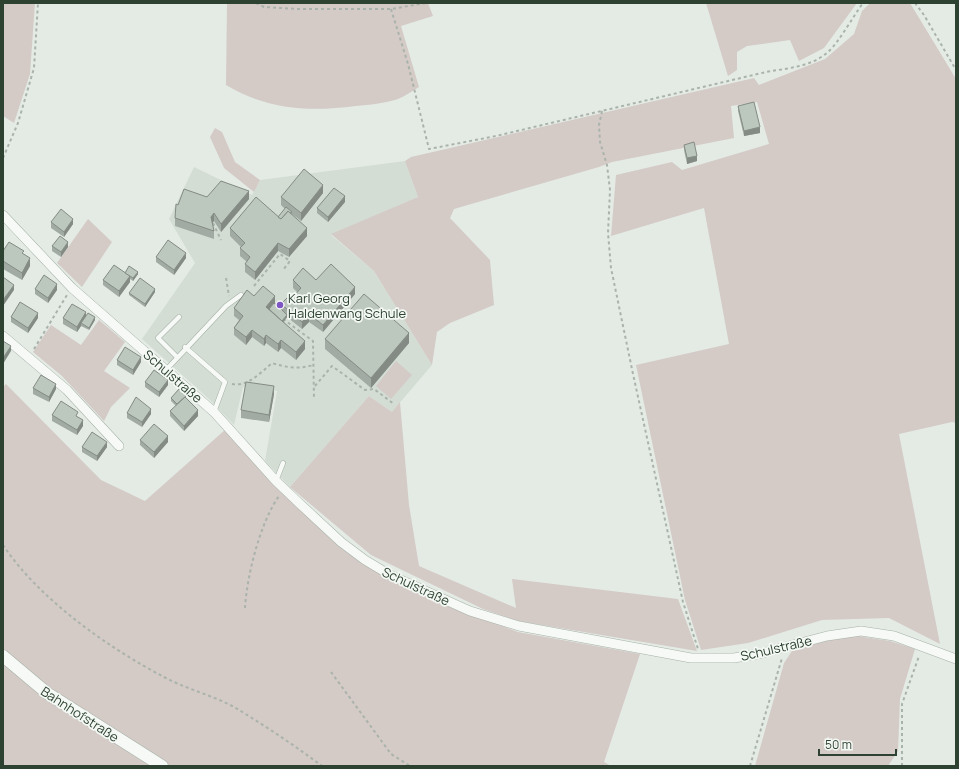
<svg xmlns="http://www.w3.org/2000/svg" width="959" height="769" viewBox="0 0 959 769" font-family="Manrope,sans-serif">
  <rect width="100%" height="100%" fill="#e4ebe5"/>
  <polygon fill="#d3ddd4" points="405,161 418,197 331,235 374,271 432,365 392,412 369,396 290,487 265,461 277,391 243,387 234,425 209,399 142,339 195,263 169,219 194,167 252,195 260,180"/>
  <g fill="#d4cac6">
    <polygon points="3,3 35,3 30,74 14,123 3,116"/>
    <path d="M 227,3 L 428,3 L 433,16 L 401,26 L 419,87 C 412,91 405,96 398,99 C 385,103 369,105 356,106 C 309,112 268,110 226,85 Z"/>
    <polygon points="706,3 857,3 824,48 799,61 790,40 747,46 737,52 737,70 728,76"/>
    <polygon points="870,3 910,3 956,79 956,423 952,422 899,434 940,644 889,618 822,620 748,643 701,650 685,600 636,365 729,344 704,208 611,236 616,175 672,162 682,170 769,144 757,102 731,106 734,138 612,162 599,167 454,209 450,218 490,260 494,305 450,323 437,332 432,365 374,271 331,234 418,197 405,161 411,157 754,78 759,85 825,59 854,34 862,11"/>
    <polygon points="215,128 222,132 235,162 260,180 254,192 224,168 210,137"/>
    <polygon points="88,219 112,242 82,287 57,263"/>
    <polygon points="99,320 125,342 104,371 130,388 111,407 104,421 62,376 33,352 51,325 81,345"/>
    <polygon points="396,361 412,375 391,399 376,386"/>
    <polygon points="6,384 101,480 145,501 226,429 368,566 471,614 518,632 640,654 604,762 611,766 3,766 3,387"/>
    <polygon points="369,396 392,412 400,402 409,505 419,566 516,608 512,579 678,599 697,651 518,621 483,609 371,555 290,487"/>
    <polygon points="858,636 890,641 915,649 900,699 898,751 888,766 755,766 784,663 792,651 828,640"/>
  </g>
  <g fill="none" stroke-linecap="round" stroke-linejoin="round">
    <g stroke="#a6b2a7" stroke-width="5.5">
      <g id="service">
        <polyline points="185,347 225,382 214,412"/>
        <polyline points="177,357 158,338 179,317"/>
        <polyline points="166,370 226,306 241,295"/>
        <polyline points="276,481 283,463"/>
      </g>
    </g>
    <g stroke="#a6b2a7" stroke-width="10">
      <g id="minor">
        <polyline points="3,215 72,288 214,412 276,481 299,503 341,542 365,560 390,575 470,611 519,626 691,658 734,658 763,653 827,636 861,631 894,636 956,659"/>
        <polyline points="3,336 67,390 119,446"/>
      </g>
    </g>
    <g stroke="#a6b2a7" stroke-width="13">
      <polyline id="tertiary" points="3,656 47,693 162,766"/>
    </g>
    <g stroke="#aab3ab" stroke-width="2" stroke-dasharray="3 3" stroke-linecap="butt">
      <polyline points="256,3 264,7 298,9 391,9 426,3"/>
      <polyline points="915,3 924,15 956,70"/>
      <path d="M 391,9 L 408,64 L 429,149 L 496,136 L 766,72 C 788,68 812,67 829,51 C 839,42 854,15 863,3"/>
      <polyline points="602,111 599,125 600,142 607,165 610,190 608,233 611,268 633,374 683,602 698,649"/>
      <polyline points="3,158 18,123 34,68 38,3"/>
      <polyline points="213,223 221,240"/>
      <polyline points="226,278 229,296"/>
      <polyline points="254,286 280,254 290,261 283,270"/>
      <polyline points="283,319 313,341 314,399"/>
      <polyline points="34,349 67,295"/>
      <path d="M 232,384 C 248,387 260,373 272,363 C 287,368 299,369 314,365"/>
      <polyline points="315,386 332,366 365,390 374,389 394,404"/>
      <path d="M 3,545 C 39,599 107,647 164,677 C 186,689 212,695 234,707 C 264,725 294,745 322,766"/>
      <path d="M 245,608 C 247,575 260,523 279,496"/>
      <polyline points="331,672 391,754 410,766"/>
      <polyline points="750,766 782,658"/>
      <polyline points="902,766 902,704 919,656"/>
    </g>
    <use href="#service" stroke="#f7f9f7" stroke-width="4.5"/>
    <use href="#minor" stroke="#f7f9f7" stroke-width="9"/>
    <use href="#tertiary" stroke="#f7f9f7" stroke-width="12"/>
  </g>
  <g fill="#a2aba3">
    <polygon points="738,106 760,133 744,136 738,111"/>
    <polygon points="684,145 697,161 687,164 684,150"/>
    <polygon points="323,193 301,221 292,214 307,236 289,257 278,251 255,280 245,272 245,264 247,262 240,256 240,248 241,247 230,236 230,228 278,217 285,209 281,205 281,197"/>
    <polygon points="207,197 249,199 221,232 214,221 212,223 214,231 214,239 175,226 175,218 178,205"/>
    <polygon points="345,202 328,222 317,213 317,208"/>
    <polygon points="51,222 73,224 64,237 51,228"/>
    <polygon points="52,246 68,247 61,257 52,251"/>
    <polygon points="3,251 24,254 30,266 22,280 3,269"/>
    <polygon points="156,257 186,258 174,275 156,262"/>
    <polygon points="125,273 138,274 133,281 130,279 130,282 119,297 103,285 103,280"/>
    <polygon points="293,280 316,280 355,294 323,332 309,322 302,329 287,317 284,322 305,349 296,360 281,348 278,352 266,343 264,346 252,337 246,345 234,335 234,328 239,320 234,316 234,308 254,296 275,303 281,308 281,304 291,299 297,292 293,288"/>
    <polygon points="35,289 57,290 48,303 35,294"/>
    <polygon points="155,292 145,307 129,295 129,293"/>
    <polygon points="86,315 95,320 89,330 81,326 77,332 63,324 63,318"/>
    <polygon points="11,317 38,318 28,333 11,322"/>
    <polygon points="325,339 409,343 371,388 325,349"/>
    <polygon points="117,360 141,362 133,375 117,365"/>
    <polygon points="145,382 168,385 159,397 145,387"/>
    <polygon points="33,388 56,389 49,402 33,394"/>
    <polygon points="274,394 269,422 241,418 241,410"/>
    <polygon points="171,398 186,399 198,416 184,431 170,416 170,411 176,406 171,401"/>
    <polygon points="127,413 151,414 142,427 127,418"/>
    <polygon points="52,415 78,417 83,426 77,435 52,421"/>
    <polygon points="140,440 168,442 154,458 140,445"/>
    <polygon points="82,447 107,447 97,461 82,452"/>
  </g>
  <g fill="#848b84">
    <polygon points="760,127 760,133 744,136 744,131"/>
    <polygon points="697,156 697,161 687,164 687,158"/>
    <polygon points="323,185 323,193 301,221 301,213"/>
    <polygon points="249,191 249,199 221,232 221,224"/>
    <polygon points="345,196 345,202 328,222 328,217"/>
    <polygon points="214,213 214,221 211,225 211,217"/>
    <polygon points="73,219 73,224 64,237 64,232"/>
    <polygon points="4,220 4,235 3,236 3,221"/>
    <polygon points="307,228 307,236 289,257 289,249"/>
    <polygon points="68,242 68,247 61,257 61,252"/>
    <polygon points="278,243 278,251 255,280 255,272"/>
    <polygon points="186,253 186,258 174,275 174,270"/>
    <polygon points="30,258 30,266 22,280 22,273"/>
    <polygon points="138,272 138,274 133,281 133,278"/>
    <polygon points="130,276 130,282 119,297 119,291"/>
    <polygon points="57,284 57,290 48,303 48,298"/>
    <polygon points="14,285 14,290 3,306 3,300"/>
    <polygon points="355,287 355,294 323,332 323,325"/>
    <polygon points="155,289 155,292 145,307 145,304"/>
    <polygon points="275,296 275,304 268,313 266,307"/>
    <polygon points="86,312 86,318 81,323 81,326 77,332 77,327"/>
    <polygon points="38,313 38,318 28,333 28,328"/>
    <polygon points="309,314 309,322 302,329 302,322"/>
    <polygon points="287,315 287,317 280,326 280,323"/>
    <polygon points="95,317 95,320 89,330 89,328"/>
    <polygon points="252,330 252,337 246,345 246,337"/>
    <polygon points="409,333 409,343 371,388 371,378"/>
    <polygon points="266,335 266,343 264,346 264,339"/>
    <polygon points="281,340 281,348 278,352 278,344"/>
    <polygon points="305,341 305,349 296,360 296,352"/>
    <polygon points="11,346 11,351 3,364 3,358"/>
    <polygon points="141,357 141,362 133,375 133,370"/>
    <polygon points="168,380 168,385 159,397 159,392"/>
    <polygon points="56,384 56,389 49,402 49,397"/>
    <polygon points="274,386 274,394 269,422 269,415"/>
    <polygon points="151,409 151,414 142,427 142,422"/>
    <polygon points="198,410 198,416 184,431 184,426"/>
    <polygon points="83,420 83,426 77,435 77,430"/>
    <polygon points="168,436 168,442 154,458 154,452"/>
    <polygon points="107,442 107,447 97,461 97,456"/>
  </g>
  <g fill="#bcc7bd" stroke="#848b84">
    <polygon points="754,102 760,127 744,131 738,106"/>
    <polygon points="694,142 697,156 687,158 684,145"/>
    <polygon points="304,169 323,185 301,213 281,197"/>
    <polygon points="221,181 249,191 221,224 214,213 211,217 214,231 175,218 176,204 178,205 184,189 207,197"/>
    <polygon points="334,188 345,196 328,217 317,208"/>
    <polygon points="256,197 281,219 288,211 307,228 289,249 278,243 255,272 245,264 250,257 240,248 245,243 230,228"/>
    <polygon points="286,207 292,212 290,213 288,211 281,219 278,217"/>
    <polygon points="61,209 73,219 64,232 51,222"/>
    <polygon points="60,236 68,242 61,252 52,246"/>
    <polygon points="168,240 186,253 174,270 156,257"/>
    <polygon points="9,242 24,251 22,253 30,258 22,273 3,261 3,251"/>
    <polygon points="331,264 355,287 323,325 309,314 302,322 281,304 288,297 291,299 301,288 293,280 303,268 316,280"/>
    <polygon points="114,265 130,276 119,291 103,280"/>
    <polygon points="129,266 138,272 133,278 125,273"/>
    <polygon points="44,275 57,284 48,298 35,289"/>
    <polygon points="3,277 14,285 3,300"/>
    <polygon points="140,278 155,289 145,304 129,293"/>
    <polygon points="263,286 275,296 266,307 305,341 296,352 281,340 278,344 266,335 264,339 252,330 246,337 234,328 243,316 234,308 247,290 254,296"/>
    <polygon points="364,294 409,333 371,378 325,339"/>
    <polygon points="20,302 38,313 28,328 11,317"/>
    <polygon points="274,303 281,308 281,309 287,315 282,321 269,309"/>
    <polygon points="72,304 86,312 77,327 63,318"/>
    <polygon points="88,313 95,317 89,328 81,323"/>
    <polygon points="3,341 11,346 3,358"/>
    <polygon points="125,347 141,357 133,370 117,360"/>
    <polygon points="154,370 168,380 159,392 145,382"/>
    <polygon points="41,375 56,384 49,397 33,388"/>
    <polygon points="246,382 274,386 269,415 241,410"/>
    <polygon points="179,389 186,396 177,404 171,398"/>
    <polygon points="136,397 151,409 142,422 127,413"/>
    <polygon points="185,397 198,410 184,426 170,411"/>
    <polygon points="61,401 78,412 76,416 83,420 77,430 52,415"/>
    <polygon points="154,424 168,436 154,452 140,440"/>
    <polygon points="92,432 107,442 97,456 82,447"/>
  </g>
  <circle fill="#7e55c4" stroke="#f4f8f4" stroke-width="1.5" cx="280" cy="305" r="4"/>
  <g text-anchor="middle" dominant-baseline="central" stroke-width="3.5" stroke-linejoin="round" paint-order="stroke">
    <g font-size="13" fill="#2d4230" stroke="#f4f8f4" text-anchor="start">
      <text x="288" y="298">Karl Georg<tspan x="288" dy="15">Haldenwang Schule</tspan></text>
    </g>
    <g font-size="13" fill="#2d4230" stroke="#f4f8f4">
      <text transform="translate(173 376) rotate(41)">Schulstraße</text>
      <text transform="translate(416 586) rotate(25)">Schulstraße</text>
      <text transform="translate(776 648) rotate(-13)">Schulstraße</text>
      <text transform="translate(80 714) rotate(33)">Bahnhofstraße</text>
    </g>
  </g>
  <rect width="959" height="769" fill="none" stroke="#2d4230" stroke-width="8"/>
  <path d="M819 749v6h77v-6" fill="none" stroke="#2d4230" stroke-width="2"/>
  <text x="825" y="749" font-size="12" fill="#2d4230" stroke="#f4f8f4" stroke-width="3" paint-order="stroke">50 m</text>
</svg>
